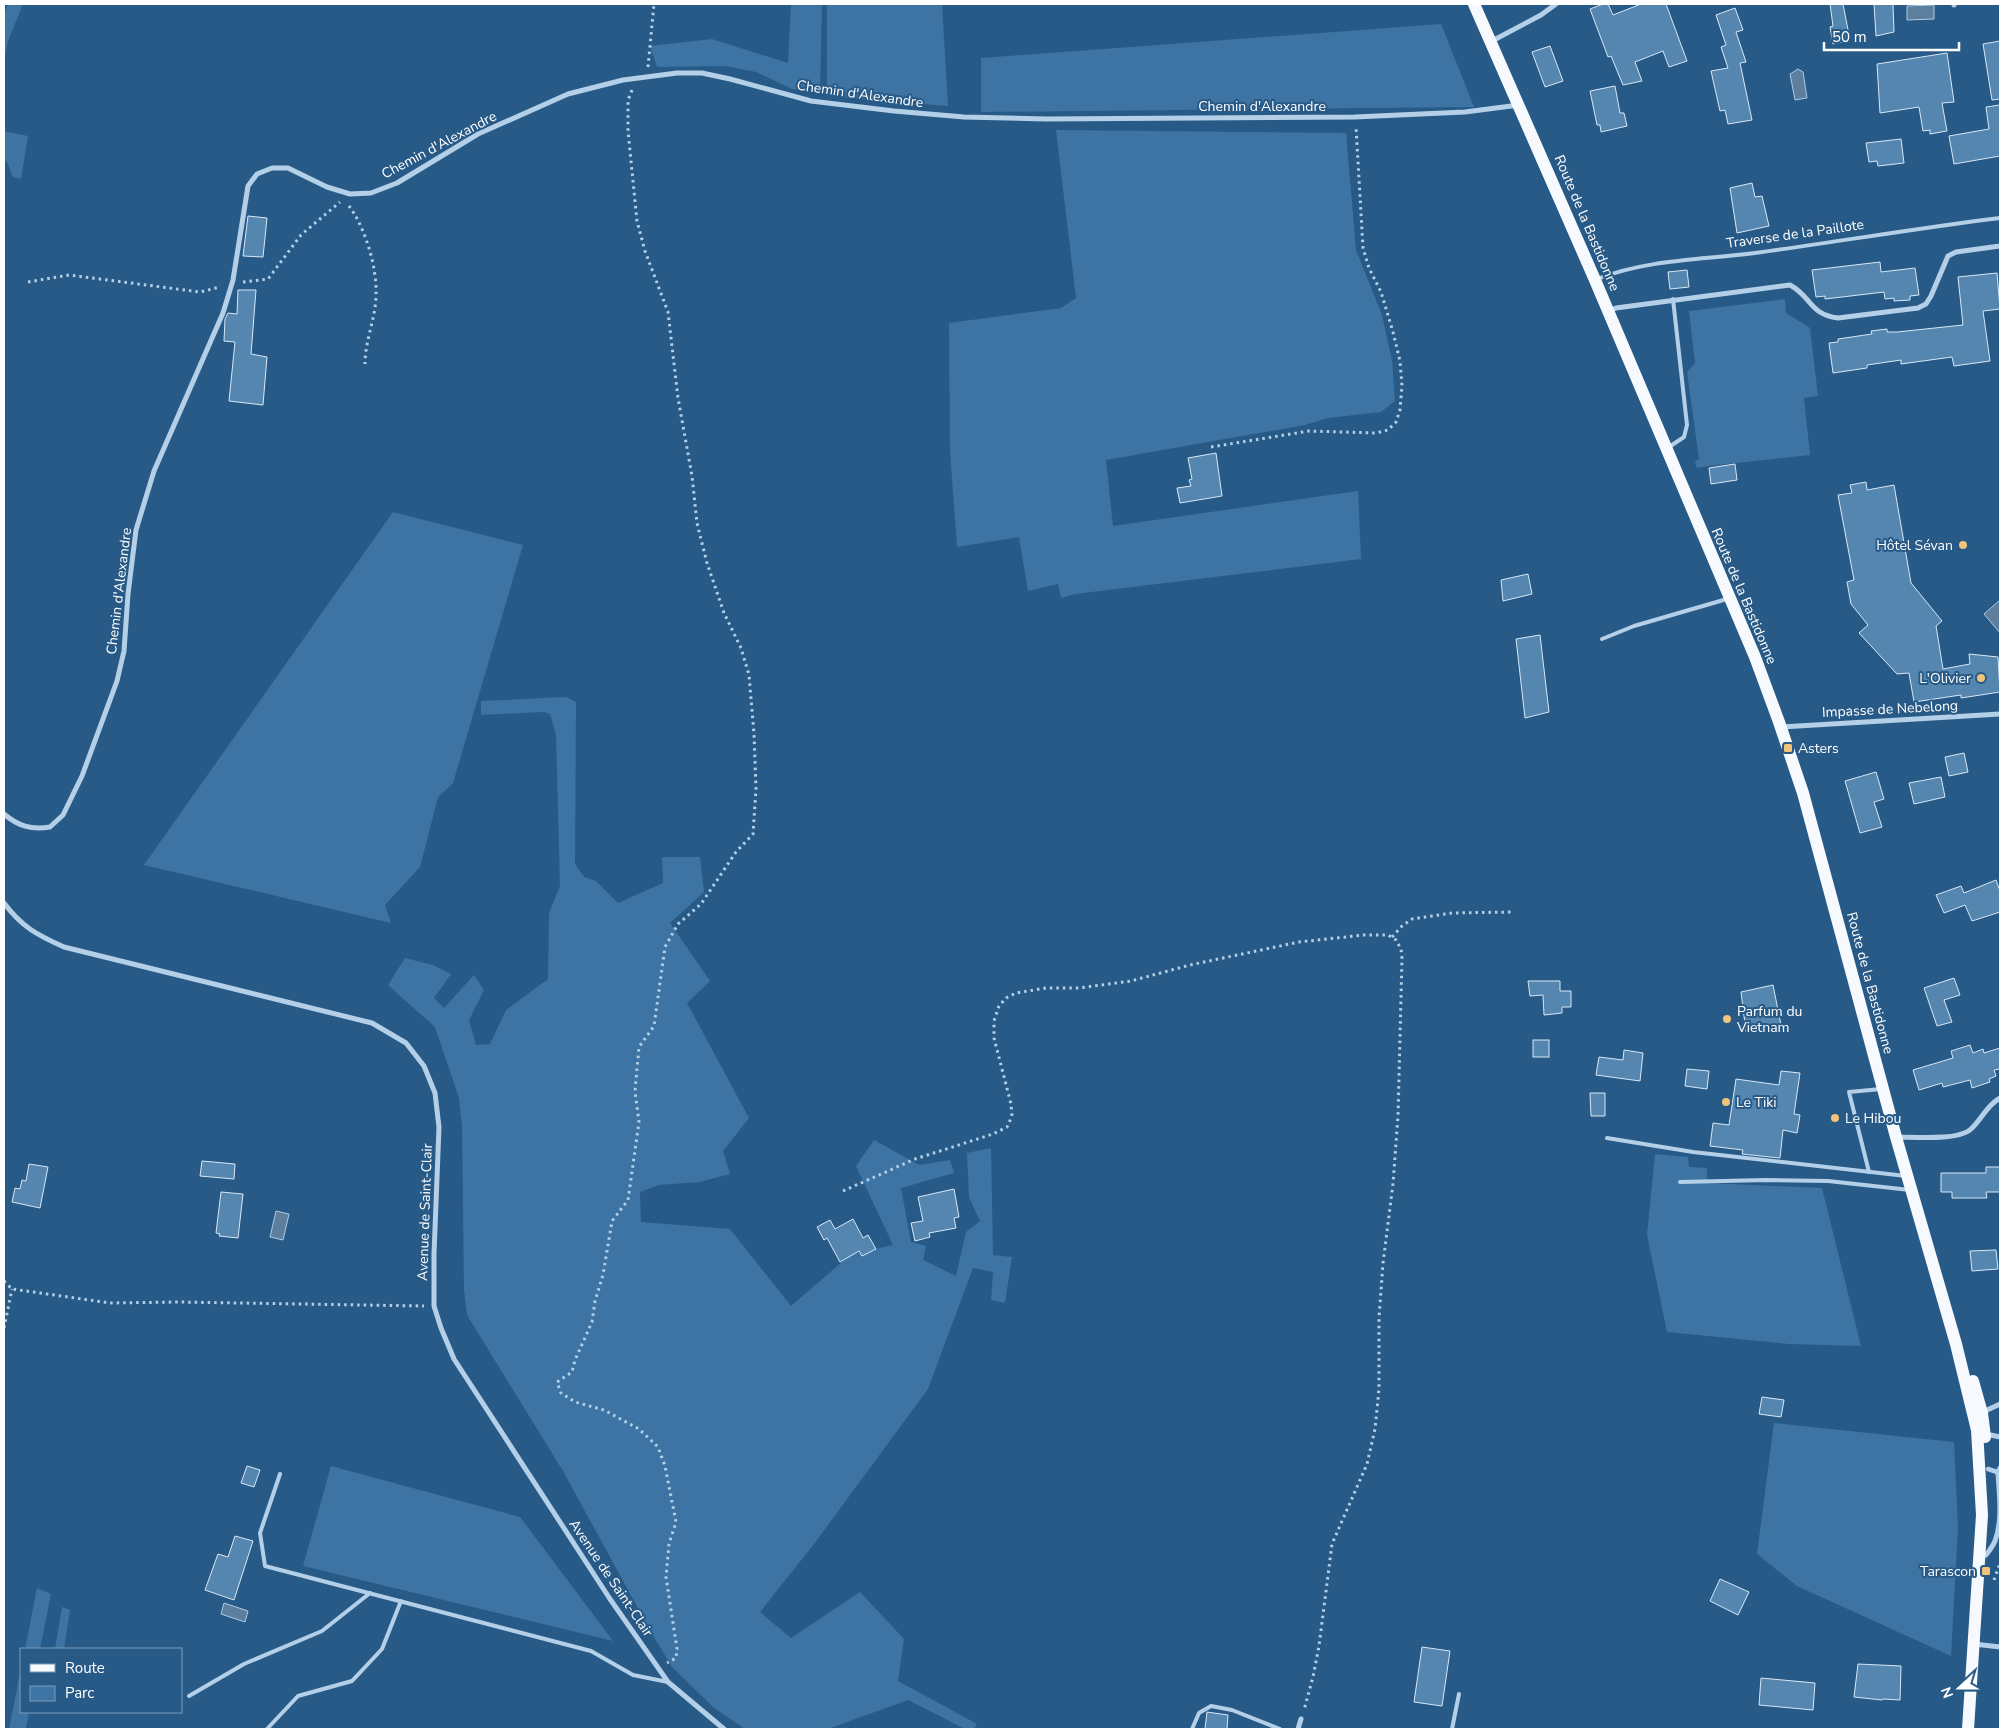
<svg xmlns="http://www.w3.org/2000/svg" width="2004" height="1733" viewBox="0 0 2004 1733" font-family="'Nunito Sans',sans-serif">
  <rect width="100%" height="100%" fill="#285a87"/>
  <g fill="#3d74a3">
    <polygon points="8,4 23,4 8,41 4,60 4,15"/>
    <polygon points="791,4 822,4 820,94 792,89 756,72 725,66 657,67 650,46 712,39 788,63"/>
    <polygon points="827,4 942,4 948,106 827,96"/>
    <polygon points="1441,24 1474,107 981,112 981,58"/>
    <polygon points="1056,130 1346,133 1356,250 1382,315 1392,360 1395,401 1381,412 1328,418 1305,425 1106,460 1113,526 1358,491 1361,559 1075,594 1061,598 1058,584 1028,591 1019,537 957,547 950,451 949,323 1061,308 1076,298"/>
    <polygon points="4,131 28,136 21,179 13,177 7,162 4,160"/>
    <polygon points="1785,299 1786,313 1810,328 1818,396 1804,398 1810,455 1708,466 1697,468 1695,462 1699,459 1687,372 1695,363 1689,311"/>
    <polygon points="393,512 523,545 453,783 438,797 420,867 385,905 391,923 144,865"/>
    <polygon points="566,697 576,702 575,864 584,877 596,881 618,903 663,883 662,857 700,857 704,892 670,923 710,981 687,1003 749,1118 723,1151 730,1174 699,1182 659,1185 640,1192 641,1222 730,1229 791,1306 850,1255 893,1245 856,1166 874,1140 919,1165 950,1160 954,1173 901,1188 911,1242 926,1246 923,1260 956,1276 966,1232 980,1221 969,1197 967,1153 991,1148 993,1255 1012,1257 1005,1303 991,1300 993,1272 973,1268 928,1389 814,1544 760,1612 791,1638 860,1592 904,1639 898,1681 977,1724 974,1729 965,1729 908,1700 828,1729 745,1729 713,1707 672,1667 651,1632 563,1471 467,1315 464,1289 462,1127 459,1098 435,1027 388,985 405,958 433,965 451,974 434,998 444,1008 474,975 484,990 469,1020 476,1045 490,1044 506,1010 548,979 549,913 560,886 556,735 550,714 544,712 481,715 481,701"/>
    <polygon points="1655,1154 1688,1157 1689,1167 1707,1168 1707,1183 1822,1188 1861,1346 1789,1344 1667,1332 1647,1235"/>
    <polygon points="1774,1423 1954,1442 1958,1527 1951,1656 1797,1586 1757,1554"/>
    <polygon points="331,1466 520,1517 613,1641 303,1566"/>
    <polygon points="37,1588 51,1594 40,1649 25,1649"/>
    <polygon points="62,1607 70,1610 64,1649 55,1649"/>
    <polygon points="21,1668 21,1712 29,1712 26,1729 9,1729"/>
  </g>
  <g fill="#5d7e9d" stroke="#a9cce8">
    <polygon points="1934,5 1934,19 1907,20 1907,6"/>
    <polygon points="1798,69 1803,72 1807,98 1795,100 1790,74"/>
    <polygon points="2000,600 2000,633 1984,614"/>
    <polygon points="276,1211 289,1214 283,1240 270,1237"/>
    <polygon points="224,1603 248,1611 245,1622 221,1614"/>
  </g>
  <g fill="#5586b0" stroke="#d8e8f6">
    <polygon points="1603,4 1608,4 1613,15 1641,4 1666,4 1687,61 1669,67 1663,51 1635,62 1642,81 1623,85 1611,56 1608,57 1590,9"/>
    <polygon points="1830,4 1843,4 1850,40 1833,44 1830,27 1833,26"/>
    <polygon points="1874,4 1893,4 1894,32 1876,36"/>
    <polygon points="1735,8 1743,30 1736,32 1746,62 1740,63 1752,120 1728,124 1725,110 1720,111 1711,71 1728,68 1721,47 1726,45 1716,15"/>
    <polygon points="2000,41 2000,99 1992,100 1983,44"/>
    <polygon points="1550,46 1563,81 1545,87 1532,52"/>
    <polygon points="1947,53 1954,102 1942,103 1947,131 1930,134 1930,130 1923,131 1919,107 1880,113 1877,64"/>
    <polygon points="1615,86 1620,113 1624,113 1627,126 1601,132 1600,125 1597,125 1590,91"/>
    <polygon points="2000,105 2000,156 1954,164 1949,136 1989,129 1986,107"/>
    <polygon points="1901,139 1904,163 1878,166 1877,161 1869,162 1866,143"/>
    <polygon points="1752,183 1755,197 1762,196 1769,226 1737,233 1730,188"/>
    <polygon points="248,216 267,218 263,257 243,256"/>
    <polygon points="1880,262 1881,272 1915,268 1919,295 1910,296 1910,300 1894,301 1894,298 1885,299 1884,292 1825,299 1825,296 1816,297 1812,270"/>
    <polygon points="1687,270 1689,287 1670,289 1668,272"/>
    <polygon points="1997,273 2000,309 1983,311 1990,361 1954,366 1952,357 1901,364 1901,360 1867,365 1867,368 1833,373 1829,343 1838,342 1838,339 1872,334 1871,331 1887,329 1887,332 1897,332 1963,325 1958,277"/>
    <polygon points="238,290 256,290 251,354 267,357 263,405 229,401 235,342 224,341 225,319 228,313 237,314"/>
    <polygon points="1216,453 1222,496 1180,503 1177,488 1191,486 1189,480 1192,479 1188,458"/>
    <polygon points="1735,464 1737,480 1711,484 1709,468"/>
    <polygon points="1866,482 1867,490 1894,485 1911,583 1942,621 1936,626 1943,669 1970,664 1969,654 1998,657 2000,692 1961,698 1961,695 1914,702 1909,673 1897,674 1859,633 1868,625 1851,604 1847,582 1854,580 1838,495 1852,493 1850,485"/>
    <polygon points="1528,574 1532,594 1503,601 1501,580"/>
    <polygon points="1540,635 1549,712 1525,718 1516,639"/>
    <polygon points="1964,753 1968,772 1949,776 1945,757"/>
    <polygon points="1876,772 1884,799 1874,802 1882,827 1860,833 1845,781"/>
    <polygon points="1941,777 1945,797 1914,804 1909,783"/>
    <polygon points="1996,880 2000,891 2000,912 1972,921 1965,905 1944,913 1936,895 1961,886 1964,893"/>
    <polygon points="1954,978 1960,995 1944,1000 1952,1022 1937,1026 1924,988"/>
    <polygon points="1528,981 1560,981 1560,991 1571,991 1571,1007 1562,1007 1562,1013 1544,1015 1543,995 1530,996"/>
    <polygon points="1773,985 1781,1025 1746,1032 1741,992"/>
    <rect x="1533" y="1040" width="16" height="17"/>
    <polygon points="1970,1045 1973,1053 1983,1049 1984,1053 2000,1048 2000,1069 1994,1070 1996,1076 1989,1079 1990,1082 1972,1088 1970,1080 1943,1087 1942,1083 1919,1090 1913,1070 1953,1058 1951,1051"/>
    <polygon points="1624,1050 1643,1053 1640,1081 1596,1075 1599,1057 1623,1060"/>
    <polygon points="1687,1069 1709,1071 1707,1089 1685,1086"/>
    <polygon points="1781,1071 1800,1073 1794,1114 1800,1115 1797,1133 1783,1130 1780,1158 1742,1154 1743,1150 1710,1146 1713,1123 1729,1125 1736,1079 1779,1085"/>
    <polygon points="1590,1093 1605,1093 1605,1116 1591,1116"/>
    <polygon points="202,1161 235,1164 234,1179 200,1176"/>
    <polygon points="29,1164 48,1167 40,1208 12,1202 15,1188 20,1189 22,1180 26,1181"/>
    <polygon points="1986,1167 2000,1167 2000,1192 1986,1192 1987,1198 1952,1198 1952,1192 1941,1192 1941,1173 1986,1173"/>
    <polygon points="954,1189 959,1217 954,1218 956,1228 929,1233 930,1237 915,1241 911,1223 923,1221 918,1197"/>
    <polygon points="221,1192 243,1194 238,1238 219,1236 220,1234 216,1233"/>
    <polygon points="853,1219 863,1238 868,1235 876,1249 862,1256 859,1251 840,1262 827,1238 824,1240 817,1227 830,1220 835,1229"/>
    <polygon points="1996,1250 1998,1269 1972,1271 1970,1251"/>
    <polygon points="1762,1397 1784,1400 1781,1417 1759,1414"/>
    <polygon points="247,1466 260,1470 254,1487 241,1483"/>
    <polygon points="235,1536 253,1541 234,1600 205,1590 218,1554 228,1557"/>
    <polygon points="1720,1579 1749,1592 1738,1615 1710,1601"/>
    <polygon points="1422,1647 1450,1651 1442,1706 1414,1702"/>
    <polygon points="1858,1664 1901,1666 1900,1700 1883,1699 1882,1700 1854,1697"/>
    <polygon points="1761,1678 1815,1683 1813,1710 1759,1705"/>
    <polygon points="1207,1712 1228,1715 1227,1729 1205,1729"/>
  </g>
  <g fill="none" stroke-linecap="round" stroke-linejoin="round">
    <g stroke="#b4d0e8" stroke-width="3" stroke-dasharray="2.5 4" stroke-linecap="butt">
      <polyline points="648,67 654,4"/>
      <polyline points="632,90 628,100 628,131 637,221 645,251 668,312 678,398 692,476 697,523 707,563 724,613 741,648 749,675 754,734 756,789 753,834 736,852 701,904 678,924 665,947 654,1026 639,1047 635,1091 639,1122 628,1200 612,1221 603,1275 595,1301 592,1322 575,1360 572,1372 557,1382 561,1393 575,1402 604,1410 639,1429 658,1447 665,1466 676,1522 669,1544 666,1577 677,1649 676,1658 667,1663"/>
      <path d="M 349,206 C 365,227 377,267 376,294 C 376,318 365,340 365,364"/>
      <polyline points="28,282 69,275 200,292 220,287"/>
      <polyline points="243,282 268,279 301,235 340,202"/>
      <polyline points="1211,447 1309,431 1376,433 1388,430 1396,422 1400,410 1402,386 1400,361 1393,332 1381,292 1369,268 1363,248 1356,127"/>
      <polyline points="1392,937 1402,926 1412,919 1452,913 1514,912"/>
      <polyline points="843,1191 915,1159 993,1134 1007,1127 1012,1116 1011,1104 994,1038 994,1021 999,1006 1006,998 1016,993 1046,988 1079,988 1131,981 1190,965 1299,942 1364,935 1388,935 1396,940 1401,949 1402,958 1398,1116 1393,1184 1383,1263 1379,1318 1379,1389 1375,1429 1367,1464 1332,1544 1319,1646 1313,1677 1304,1710"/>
      <polyline points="4,1281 12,1289 110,1303 178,1302 424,1306"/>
      <polyline points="4,1328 12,1289"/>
      <polyline points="1994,1580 2000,1563"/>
    </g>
    <g stroke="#b4d0e8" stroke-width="4">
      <path d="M 1597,279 C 1649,259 1701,260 1755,253 C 1837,242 1918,228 2000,218"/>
      <polyline points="1669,447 1684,437 1687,425 1673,299"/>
      <polyline points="1602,639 1634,626 1727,599"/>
      <polyline points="1607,1138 1693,1152 1906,1176"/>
      <polyline points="1869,1172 1849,1092 1881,1089"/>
      <polyline points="1680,1182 1766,1180 1828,1181 1910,1190"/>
      <polyline points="280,1474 260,1533 265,1566 591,1651 633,1675 668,1682"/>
      <polyline points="189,1696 244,1664 322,1631 370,1593"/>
      <polyline points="267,1729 298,1696 352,1681 382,1649 401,1601"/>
      <polyline points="1192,1729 1199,1713 1211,1706 1232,1710 1280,1729"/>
      <polyline points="1452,1729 1459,1694"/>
    </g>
    <polyline stroke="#b4d0e8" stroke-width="4.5" points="1988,1469 2000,1473"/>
    <g stroke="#b4d0e8" stroke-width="5">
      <polyline points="1954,4 1954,5"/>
      <polyline points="1492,41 1541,15 1556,4"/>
      <path d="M 1609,311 L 1616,308 L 1790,285 C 1812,297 1809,314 1838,318 L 1918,308 L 1926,304 L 1931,296 L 1948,256 L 1956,252 L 2000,246"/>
      <polyline points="1781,727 2000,714"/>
      <path d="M 4,814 C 18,826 31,830 50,827 L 63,815 L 82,776 L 117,681 L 124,651 L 128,594 L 136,530 L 154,471 L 223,313 L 233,280 L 248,186 L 257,174 L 272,168 L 288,168 L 327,187 L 350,194 L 371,193 L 397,183 L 478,134 L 568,94 L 623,80 L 677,73 L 702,73 L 730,79 L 811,101 L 894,111 L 964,117 L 1046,119 L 1355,117 L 1465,112 L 1519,105"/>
      <path d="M 4,903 C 22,927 37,935 64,947 L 372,1023 L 406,1043 L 424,1066 L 435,1093 L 439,1127 L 434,1254 L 434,1306 L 441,1328 L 454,1359 L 610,1599 L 668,1682 L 724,1729"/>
      <path d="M 1897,1137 C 1914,1137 1958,1141 1971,1129 C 1982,1119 1986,1106 2000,1098"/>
      <polyline points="1983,1412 2000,1404"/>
      <polyline points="1986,1434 2000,1437"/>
      <path d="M 1986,1555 C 1989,1551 1993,1546 1995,1541 C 2003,1520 1999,1494 1998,1472 L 2000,1468"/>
      <polyline points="1974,1644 2000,1647"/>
      <polyline points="1298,1729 1301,1719"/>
    </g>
    <g stroke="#f6fafe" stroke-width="12">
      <polyline points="1474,4 1595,280 1755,657 1779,722 1803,793 1896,1137 1956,1344 1977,1430 1982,1515 1968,1729"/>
      <polyline points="1973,1381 1982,1413 1985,1437"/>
    </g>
  </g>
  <g fill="#f0c47b" stroke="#285a87" stroke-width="2">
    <circle cx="1963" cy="545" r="5"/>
    <circle cx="1981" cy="678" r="5"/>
    <rect x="1783" y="743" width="10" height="10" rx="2.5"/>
    <circle cx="1727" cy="1019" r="5"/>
    <circle cx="1726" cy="1102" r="5"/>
    <circle cx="1835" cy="1118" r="5"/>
    <rect x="1981" y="1566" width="10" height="10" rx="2.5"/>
  </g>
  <g text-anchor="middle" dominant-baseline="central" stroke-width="4" stroke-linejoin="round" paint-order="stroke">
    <g font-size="14" fill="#fff" stroke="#285a87">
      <text transform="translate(860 94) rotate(8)">Chemin d'Alexandre</text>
      <text x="1262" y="106">Chemin d'Alexandre</text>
      <text transform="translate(439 145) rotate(-28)">Chemin d'Alexandre</text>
      <text transform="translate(1587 223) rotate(67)">Route de la Bastidonne</text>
      <text transform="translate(1795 234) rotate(-8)">Traverse de la Paillote</text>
      <text transform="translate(119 591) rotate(-83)">Chemin d'Alexandre</text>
      <text transform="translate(1744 596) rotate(67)">Route de la Bastidonne</text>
      <text transform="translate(1890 709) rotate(-3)">Impasse de Nebelong</text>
      <text transform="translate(1870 983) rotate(75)">Route de la Bastidonne</text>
      <text transform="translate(425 1212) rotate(-88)">Avenue de Saint-Clair</text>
      <text transform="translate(611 1578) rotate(56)">Avenue de Saint-Clair</text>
    </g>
    <g font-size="14" fill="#fff" stroke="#285a87" text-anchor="start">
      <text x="1953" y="545" text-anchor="end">Hôtel Sévan</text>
      <text x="1971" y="678" text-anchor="end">L'Olivier</text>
      <text x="1798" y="748">Asters</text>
      <text x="1737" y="1011">Parfum du<tspan x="1737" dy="16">Vietnam</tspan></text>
      <text x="1736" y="1102">Le Tiki</text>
      <text x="1845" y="1118">Le Hibou</text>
      <text x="1976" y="1571" text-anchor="end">Tarascon</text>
    </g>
  </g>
  <rect width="2004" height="1733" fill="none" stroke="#ffffff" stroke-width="10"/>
  <rect x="20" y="1648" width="162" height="65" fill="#285a87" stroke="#7e9cb7"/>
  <rect x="30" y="1664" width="25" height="8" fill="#f6fafe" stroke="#7e9cb7"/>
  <text x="65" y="1673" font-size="15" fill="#ffffff">Route</text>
  <rect x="30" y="1686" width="25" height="15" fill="#3d74a3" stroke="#7e9cb7"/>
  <text x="65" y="1698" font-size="15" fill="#ffffff">Parc</text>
  <g transform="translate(1959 1688) rotate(249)" stroke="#285a87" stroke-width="4" paint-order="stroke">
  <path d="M0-4L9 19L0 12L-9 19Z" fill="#ffffff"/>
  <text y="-8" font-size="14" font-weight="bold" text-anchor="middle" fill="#ffffff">N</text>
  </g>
  <path d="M1824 42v8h135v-8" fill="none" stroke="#ffffff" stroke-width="2.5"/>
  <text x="1832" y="42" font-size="15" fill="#ffffff" stroke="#285a87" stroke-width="4" paint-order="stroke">50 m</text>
</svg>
